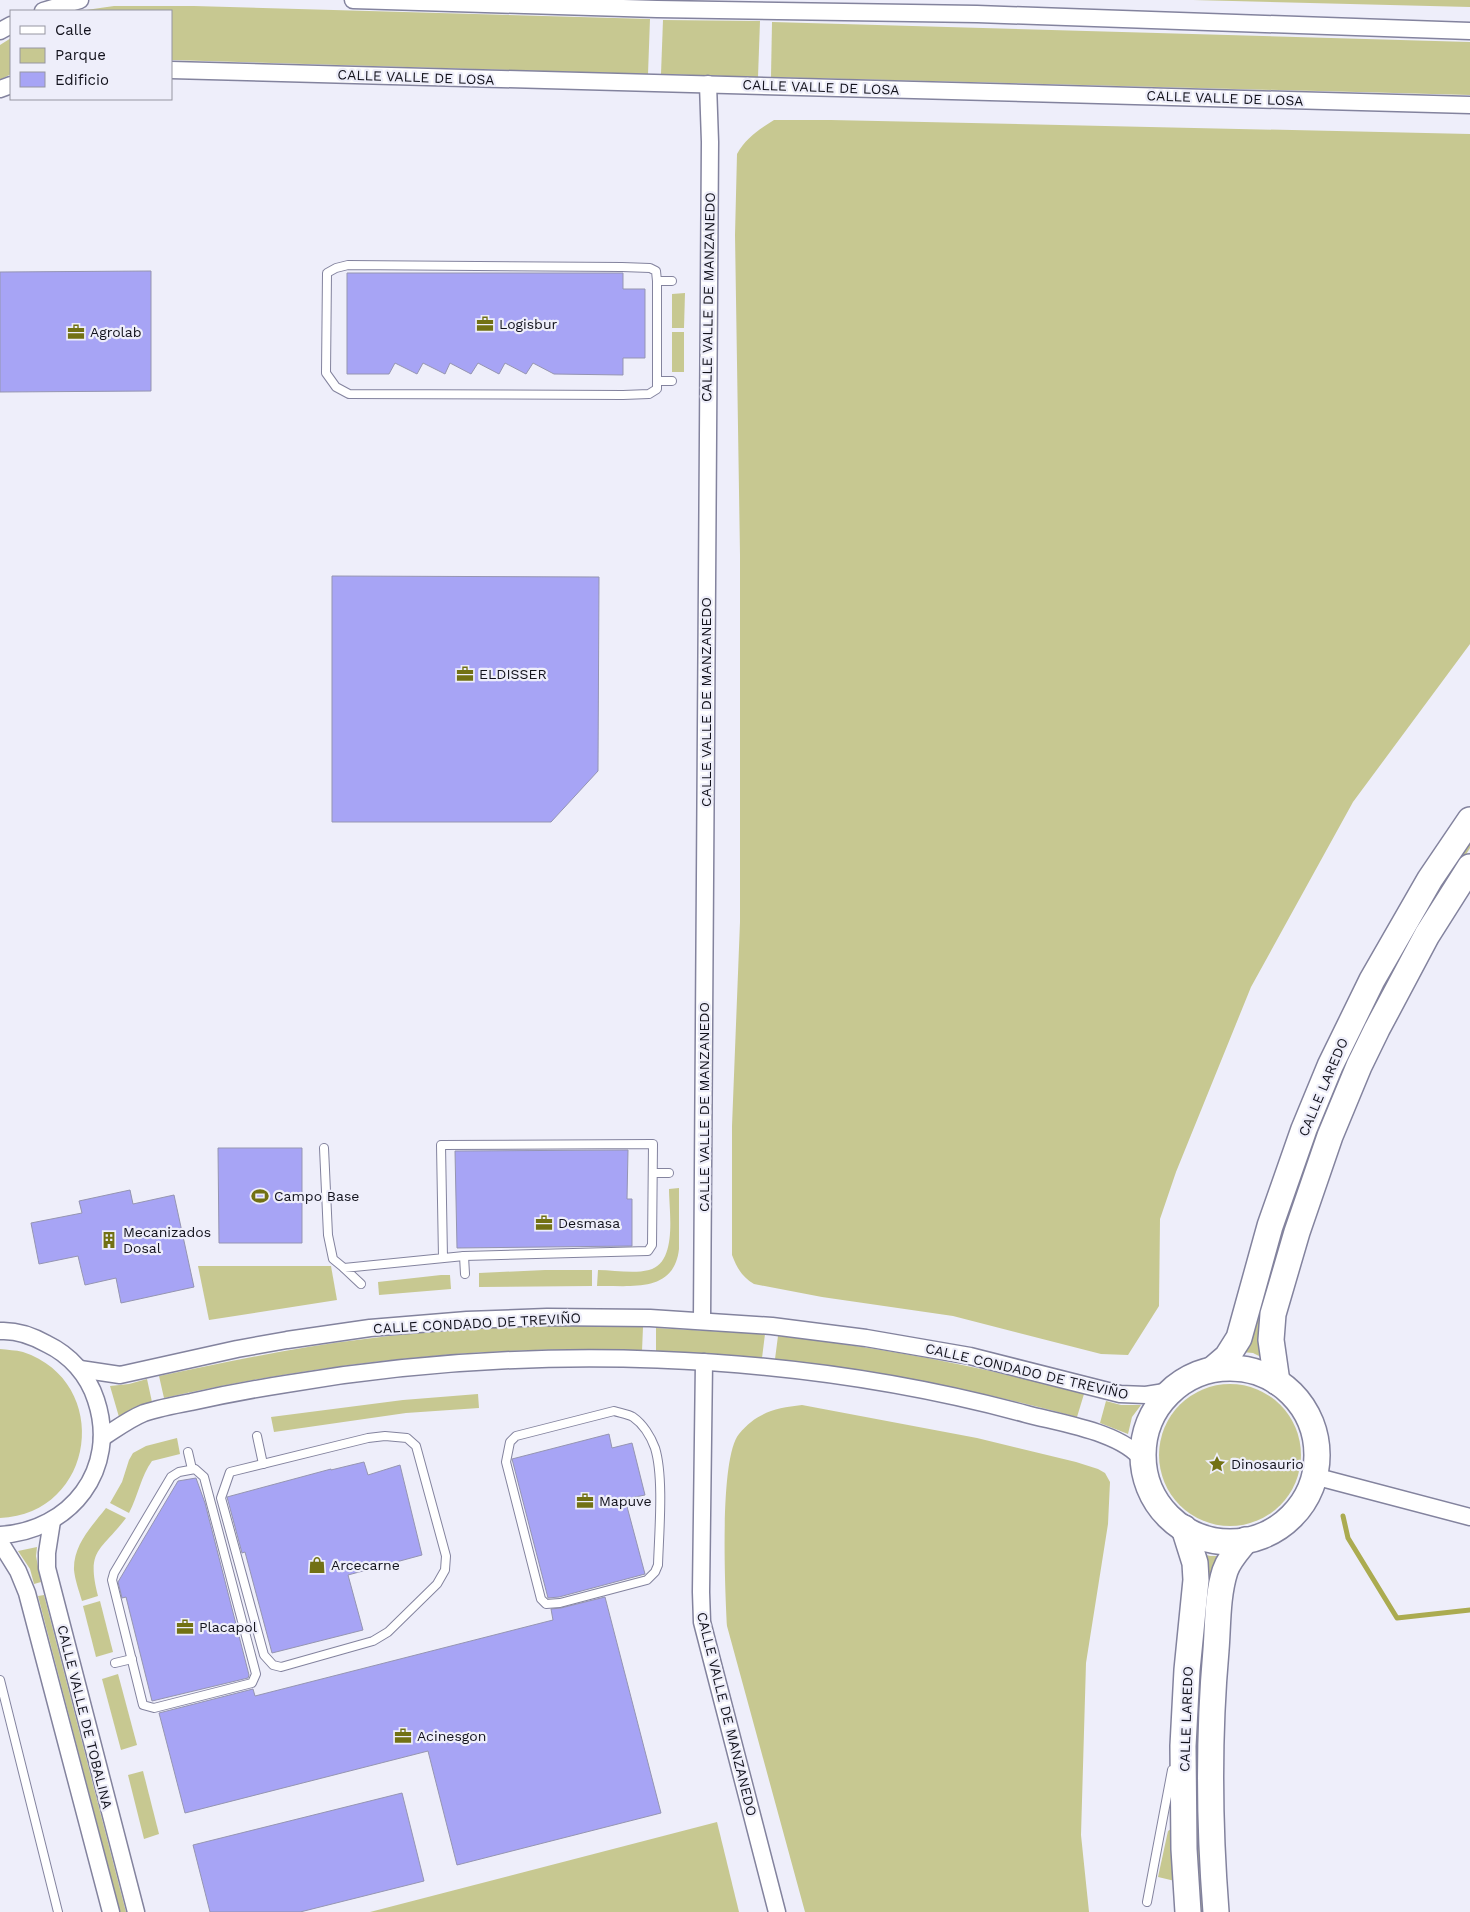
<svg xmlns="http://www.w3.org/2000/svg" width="1470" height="1912" viewBox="0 0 1470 1912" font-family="'Work Sans',sans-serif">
  <rect width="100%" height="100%" fill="#eeeefa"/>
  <g fill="#c7c891">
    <polygon points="1193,0 1470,0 1470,7"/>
    <polygon points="114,6 194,6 650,19 648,74 171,60 171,11 79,11"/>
    <polygon points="663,20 760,21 758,77 661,74"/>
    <polygon points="772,22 1470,42 1470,95 771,77"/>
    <polygon points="11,38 11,74 0,80 0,45"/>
    <path d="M 774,120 L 831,120 L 1470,134 L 1470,644 L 1353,802 L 1251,987 L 1176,1172 L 1160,1219 L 1159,1306 L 1128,1355 L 1101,1354 L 953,1316 L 822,1297 L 754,1284 C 742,1277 737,1268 732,1255 L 732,1126 L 740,922 L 740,555 L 735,235 L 737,154 C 746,138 758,130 774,120 Z"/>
    <polygon points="685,293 684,328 672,328 672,294"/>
    <rect x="672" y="332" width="12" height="40"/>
    <polygon points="1470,838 1470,848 1424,922 1266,1306 1259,1304 1283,1218 1342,1064 1406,940"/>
    <path d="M 679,1188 L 679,1249 C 674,1294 630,1285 597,1286 L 598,1270 C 614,1270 633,1274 649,1270 C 678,1263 669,1211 669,1189 Z"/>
    <polygon points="198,1266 331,1266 337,1300 209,1320"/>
    <polygon points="545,1270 592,1270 592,1286 479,1287 479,1273"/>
    <polygon points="441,1275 450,1275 451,1289 379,1295 378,1282"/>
    <polygon points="1256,1318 1262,1319 1263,1358 1253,1353 1242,1352"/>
    <path d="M 543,1325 L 643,1327 L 642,1351 C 481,1344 321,1363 164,1398 L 159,1376 C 227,1362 296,1347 365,1339 C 424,1331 484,1328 543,1325 Z"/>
    <polygon points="656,1328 765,1334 762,1358 656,1351"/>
    <path d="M 778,1336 C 882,1347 983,1367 1084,1394 L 1077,1417 C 976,1390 879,1371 775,1359 Z"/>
    <path d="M 0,1349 C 7,1350 16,1350 23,1352 C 113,1382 96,1514 0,1518 Z"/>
    <polygon points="147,1379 152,1402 135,1407 119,1417 110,1386 129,1384"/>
    <circle cx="1230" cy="1455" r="71"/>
    <polygon points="478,1394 479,1408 406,1413 274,1432 271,1417 403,1400"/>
    <polygon points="1106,1401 1121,1405 1141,1405 1132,1417 1128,1434 1100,1423"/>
    <path d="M 802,1405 L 977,1438 L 1076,1462 L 1098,1469 L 1105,1473 L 1110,1482 L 1108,1524 L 1086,1663 L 1081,1835 L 1089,1912 L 805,1912 L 727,1626 C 725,1590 719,1458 739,1434 C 757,1412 776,1408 802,1405 Z"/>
    <path d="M 177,1438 L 180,1454 L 152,1461 C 141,1476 138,1496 129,1513 L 110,1503 L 122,1482 L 129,1460 L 133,1453 L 146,1446 Z"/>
    <path d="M 106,1508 L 126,1518 C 100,1552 86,1549 98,1596 L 82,1601 C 79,1591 75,1580 74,1570 C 73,1545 92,1526 106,1508 Z"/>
    <polygon points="37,1547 36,1556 41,1582 34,1584 30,1569 18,1551"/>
    <polygon points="1203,1554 1210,1556 1222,1556 1213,1591 1205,1590"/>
    <polygon points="44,1595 126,1912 120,1912 38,1596"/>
    <polygon points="100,1601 113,1652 96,1657 83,1606"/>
    <polygon points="1204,1605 1210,1605 1205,1912 1198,1912 1193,1760"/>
    <polygon points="118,1674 137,1745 121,1750 102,1679"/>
    <polygon points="143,1771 159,1834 144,1839 128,1775"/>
    <polygon points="717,1822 739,1912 370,1912"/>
    <polygon points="1171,1829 1175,1881 1158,1877 1168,1831"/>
  </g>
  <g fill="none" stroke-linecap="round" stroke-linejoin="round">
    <polyline stroke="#abab50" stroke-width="5" points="1343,1516 1348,1538 1397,1618 1470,1610"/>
  </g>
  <g fill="#a7a4f5" stroke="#9595b1">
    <polygon points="151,271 151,391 0,392 0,272"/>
    <polygon points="347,273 623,273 623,289 645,289 645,358 623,358 623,375 554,374 533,363 526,374 505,363 499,374 478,363 471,374 450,363 445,374 423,363 417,374 395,363 389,374 347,374"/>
    <polygon points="332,576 599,577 598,771 551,822 332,822"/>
    <polygon points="218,1148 302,1148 302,1243 219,1243"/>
    <polygon points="628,1150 627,1199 632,1199 632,1246 457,1248 455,1151"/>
    <polygon points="130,1190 133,1204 174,1195 194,1287 121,1303 116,1278 85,1285 78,1256 39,1264 31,1223 82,1213 79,1201"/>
    <polygon points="609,1434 612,1448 632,1443 645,1495 625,1499 645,1574 559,1597 548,1598 512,1459"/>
    <polygon points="364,1462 368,1475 400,1465 422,1555 348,1575 363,1630 272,1653 245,1552 242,1553 227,1497 331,1469 331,1470"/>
    <polygon points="196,1478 205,1503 249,1675 248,1678 152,1701 126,1597 122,1598 118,1582 178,1481"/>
    <polygon points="605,1597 661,1813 457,1865 428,1751 185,1813 159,1713 253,1689 255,1696 553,1620 551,1609 561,1608"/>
    <polygon points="402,1793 424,1881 300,1912 210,1912 193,1845"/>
  </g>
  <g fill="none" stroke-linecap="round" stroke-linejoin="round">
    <g stroke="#83839e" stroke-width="10">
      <g id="lane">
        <polyline points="657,281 656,271 650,268 622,267 348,265 336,268 327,273 326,373 336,387 349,394 623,395 649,394 657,389 657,381"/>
        <polyline points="672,381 657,381 657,281 672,281"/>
        <polyline points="324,1148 328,1235 333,1259 344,1268"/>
        <polyline points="653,1173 669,1173"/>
        <polyline points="464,1256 465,1274"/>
        <polyline points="361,1284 344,1268 464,1256 648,1251 652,1245 653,1144 441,1145 443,1258"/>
        <path d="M 614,1411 C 620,1413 628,1414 633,1417 C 643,1424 651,1437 655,1448 C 664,1477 659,1533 658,1565 L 655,1572 L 647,1580 L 560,1603 L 546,1604 L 541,1599 L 506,1462 L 510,1442 L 516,1436 Z"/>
        <polyline points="257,1436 263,1464"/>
        <polygon points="385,1436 407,1438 416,1446 446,1556 445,1570 437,1584 388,1632 373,1641 281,1667 273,1665 264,1655 221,1498 230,1472 368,1438"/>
        <polyline points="188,1452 192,1469"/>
        <polygon points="195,1469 204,1477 256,1674 252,1683 154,1708 143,1705 112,1580 114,1573 171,1477 179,1472"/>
        <polyline points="115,1663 132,1659"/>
        <polyline points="0,1680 58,1912"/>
        <polyline points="1147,1902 1172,1770"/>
      </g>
    </g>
    <g stroke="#83839e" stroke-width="19">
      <g id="street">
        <polyline points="353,0 657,9 977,14 1470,31"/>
        <polyline points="43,11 80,0"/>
        <polyline points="0,31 11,25"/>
        <polyline points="171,70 1470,105"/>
        <polyline points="0,89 11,85"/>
        <polyline points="702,1320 710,142 708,84"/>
        <path d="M 0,1331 C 16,1330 33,1336 47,1344 C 70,1355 88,1375 96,1400 C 119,1469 71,1531 0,1535"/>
        <polyline points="704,1362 701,1592 702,1622 777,1912"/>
        <polyline points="80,1369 120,1375 237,1349 287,1340 370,1328 467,1320 547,1317 650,1318 772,1326 866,1338 970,1356 1120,1394 1146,1395 1171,1391"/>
        <path d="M 102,1438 C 116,1429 129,1419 144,1413 C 159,1408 175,1405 191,1402 C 222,1395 254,1389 286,1384 C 526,1343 790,1350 1026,1414 C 1059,1423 1123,1432 1143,1461"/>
        <polyline points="1314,1476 1470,1517"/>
        <polyline points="52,1521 47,1553 47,1568 136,1912"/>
        <polyline points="0,1542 18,1571 27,1593 111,1912"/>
      </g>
    </g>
    <g stroke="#83839e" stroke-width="28">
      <g id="primary">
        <circle cx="1230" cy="1455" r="87"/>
        <polyline points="1213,1369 1227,1357 1239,1338 1270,1226 1304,1129 1330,1066 1372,980 1430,879 1470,820"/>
        <polyline points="1277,1382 1271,1340 1273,1314 1297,1232 1330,1136 1359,1066 1377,1029 1427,935 1470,867"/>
        <polyline points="1184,1528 1195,1563 1196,1580 1187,1670 1183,1746 1184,1849 1188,1912"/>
        <path d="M 1216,1912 C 1209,1823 1208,1740 1216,1650 C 1218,1625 1217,1596 1225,1571 C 1229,1559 1238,1550 1246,1540"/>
      </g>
    </g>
    <use href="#lane" stroke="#fff" stroke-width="8"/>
    <use href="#street" stroke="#fff" stroke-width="16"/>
    <use href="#primary" stroke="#fff" stroke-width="25"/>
  </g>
  <defs>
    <g id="office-bare" transform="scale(1.35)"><path d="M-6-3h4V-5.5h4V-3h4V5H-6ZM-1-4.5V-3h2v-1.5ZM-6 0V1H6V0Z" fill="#727114" stroke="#eeeefa" stroke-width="2.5" paint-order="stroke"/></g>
    <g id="stadium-bare" transform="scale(1.35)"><path d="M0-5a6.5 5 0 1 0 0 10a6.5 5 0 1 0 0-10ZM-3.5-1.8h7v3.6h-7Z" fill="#727114" stroke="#eeeefa" stroke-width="2.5" paint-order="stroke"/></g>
    <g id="building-bare" transform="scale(1.35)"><path d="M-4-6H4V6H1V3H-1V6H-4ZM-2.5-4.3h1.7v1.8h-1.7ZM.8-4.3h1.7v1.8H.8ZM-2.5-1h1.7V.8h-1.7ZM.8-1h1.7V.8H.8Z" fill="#727114" stroke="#eeeefa" stroke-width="2.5" paint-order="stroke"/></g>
    <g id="sight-bare" transform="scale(1.35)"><path d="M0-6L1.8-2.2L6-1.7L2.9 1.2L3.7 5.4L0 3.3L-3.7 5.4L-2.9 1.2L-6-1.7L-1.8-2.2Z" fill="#727114" stroke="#eeeefa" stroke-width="2.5" paint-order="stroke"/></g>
    <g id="shop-bare" transform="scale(1.35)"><path d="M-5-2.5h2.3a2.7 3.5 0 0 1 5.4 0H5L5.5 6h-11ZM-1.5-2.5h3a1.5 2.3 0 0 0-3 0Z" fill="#727114" stroke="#eeeefa" stroke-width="2.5" paint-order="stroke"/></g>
  </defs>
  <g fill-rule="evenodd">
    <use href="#office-bare" x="485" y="324"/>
    <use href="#office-bare" x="76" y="332"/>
    <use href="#office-bare" x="465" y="674"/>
    <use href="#stadium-bare" x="260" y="1196"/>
    <use href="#office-bare" x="544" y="1223"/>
    <use href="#building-bare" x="109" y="1240"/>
    <use href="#sight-bare" x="1217" y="1464"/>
    <use href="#office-bare" x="585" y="1501"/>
    <use href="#shop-bare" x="317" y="1565"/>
    <use href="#office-bare" x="185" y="1627"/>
    <use href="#office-bare" x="403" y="1736"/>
  </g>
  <g text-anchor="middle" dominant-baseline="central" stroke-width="4.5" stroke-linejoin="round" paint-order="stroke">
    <g font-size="14" fill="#12121c" stroke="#eeeefa">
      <text transform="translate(416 77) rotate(2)">CALLE VALLE DE LOSA</text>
      <text transform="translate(821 87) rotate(2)">CALLE VALLE DE LOSA</text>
      <text transform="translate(1225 98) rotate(2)">CALLE VALLE DE LOSA</text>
      <text transform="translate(708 297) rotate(-89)">CALLE VALLE DE MANZANEDO</text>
      <text transform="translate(706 702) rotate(-90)">CALLE VALLE DE MANZANEDO</text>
      <text transform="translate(1323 1087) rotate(-67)">CALLE LAREDO</text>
      <text transform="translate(704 1107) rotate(-90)">CALLE VALLE DE MANZANEDO</text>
      <text transform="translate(477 1323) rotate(-3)">CALLE CONDADO DE TREVIÑO</text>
      <text transform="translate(1027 1371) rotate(13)">CALLE CONDADO DE TREVIÑO</text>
      <text transform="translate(727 1714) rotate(76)">CALLE VALLE DE MANZANEDO</text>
      <text transform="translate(85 1717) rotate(76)">CALLE VALLE DE TOBALINA</text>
      <text transform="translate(1186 1719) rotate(-88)">CALLE LAREDO</text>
    </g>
    <g font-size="14" fill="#12121c" stroke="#eeeefa" text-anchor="start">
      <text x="499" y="324">Logisbur</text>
      <text x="90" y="332">Agrolab</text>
      <text x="479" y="674">ELDISSER</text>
      <text x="274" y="1196">Campo Base</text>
      <text x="558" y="1223">Desmasa</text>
      <text x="123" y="1232">Mecanizados<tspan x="123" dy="16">Dosal</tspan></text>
      <text x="1231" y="1464">Dinosaurio</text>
      <text x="599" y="1501">Mapuve</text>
      <text x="331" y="1565">Arcecarne</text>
      <text x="199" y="1627">Placapol</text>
      <text x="417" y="1736">Acinesgon</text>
    </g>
  </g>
  <rect x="10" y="10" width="162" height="90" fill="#eeeefa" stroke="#9696a1"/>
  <rect x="20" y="26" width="25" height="8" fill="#ffffff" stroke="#9696a1"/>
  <text x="55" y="35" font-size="15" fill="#12121c">Calle</text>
  <rect x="20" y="48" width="25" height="15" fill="#c7c891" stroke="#9696a1"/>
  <text x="55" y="60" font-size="15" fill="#12121c">Parque</text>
  <rect x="20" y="72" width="25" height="15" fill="#a7a4f5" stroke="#9696a1"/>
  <text x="55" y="85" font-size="15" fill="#12121c">Edificio</text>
</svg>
